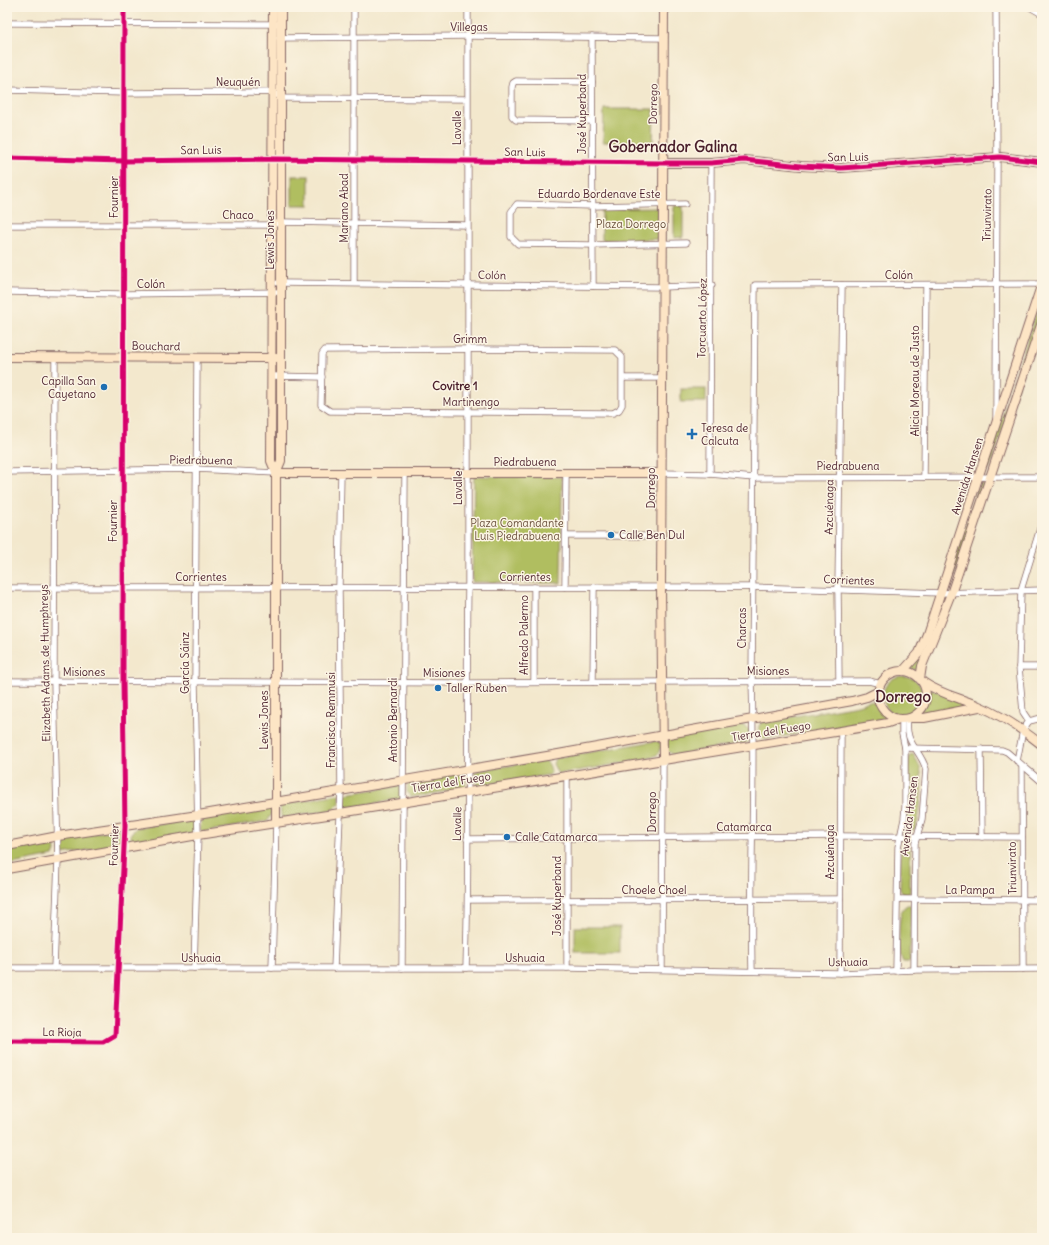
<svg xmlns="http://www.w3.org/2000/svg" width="1049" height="1245" viewBox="0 0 1049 1245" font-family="Delius,sans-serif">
  <rect width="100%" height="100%" fill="#fcf5e5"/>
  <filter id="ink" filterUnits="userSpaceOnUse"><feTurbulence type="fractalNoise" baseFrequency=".025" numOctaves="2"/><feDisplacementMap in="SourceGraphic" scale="8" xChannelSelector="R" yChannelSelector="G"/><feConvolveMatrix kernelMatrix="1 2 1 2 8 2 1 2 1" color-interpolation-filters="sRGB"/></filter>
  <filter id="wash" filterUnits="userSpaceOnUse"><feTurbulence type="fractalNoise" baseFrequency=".012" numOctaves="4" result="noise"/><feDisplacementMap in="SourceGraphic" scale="16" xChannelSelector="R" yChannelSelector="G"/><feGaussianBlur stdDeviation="0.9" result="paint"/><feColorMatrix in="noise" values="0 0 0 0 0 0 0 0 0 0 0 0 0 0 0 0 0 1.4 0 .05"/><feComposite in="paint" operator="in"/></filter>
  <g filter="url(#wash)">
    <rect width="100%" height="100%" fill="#f3e8cd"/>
    <g fill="#b0be60" stroke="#7d6e46">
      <polygon points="604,109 654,109 653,142 603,142"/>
      <rect x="292" y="176" width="17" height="29"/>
      <polygon points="674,206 683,206 683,237 674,238"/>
      <polygon points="660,208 660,239 602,240 602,209"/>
      <polygon points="1042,295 1042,313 989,470 985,470"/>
      <rect x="275" y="302" width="3" height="44"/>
      <rect x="275" y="388" width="3" height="74"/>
      <rect x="681" y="389" width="25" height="13"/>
      <polygon points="474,476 562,477 561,583 472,582"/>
      <polygon points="982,483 984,485 951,585 947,584 979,485"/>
      <polygon points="948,595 918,671 910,668 944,596"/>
      <circle cx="903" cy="696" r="20"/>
      <polygon points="927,687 975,707 918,715 928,699"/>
      <path d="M 870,701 L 876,703 L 888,719 L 764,739 C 758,735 756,727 762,722 L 858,705 Z"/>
      <polygon points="741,725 745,726 750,731 749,741 745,743 674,755 667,751 667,742 670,738"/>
      <polygon points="656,741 660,742 662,746 657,755 647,759 558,774 553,764 555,758"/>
      <path d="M 913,754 C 916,759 920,765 921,772 C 922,787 921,816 915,829 L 912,830 L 907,819 L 910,811 L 908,760 L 910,755 Z"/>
      <path d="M 544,760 C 549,762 551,768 551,773 L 548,775 L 483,785 L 477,784 L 475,780 L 475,773 L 477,771 Z"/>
      <polygon points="463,773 466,774 465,787 461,789 411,797 407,793 407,785 410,782"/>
      <polygon points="402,785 402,797 399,799 344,808 346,794"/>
      <polygon points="338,794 340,795 340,803 333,810 283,818 281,816 280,805"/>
      <polygon points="270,806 272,814 267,821 203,832 200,829 201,820 203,818"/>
      <polygon points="190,820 195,823 195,830 194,833 134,844 131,840 131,833 136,828"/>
      <polygon points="122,829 121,843 119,846 61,854 61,843 63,838"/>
      <polygon points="50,841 54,844 55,851 53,856 7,865 7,850"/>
      <polygon points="906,844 909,846 910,851 910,892 907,894 902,893 900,889 901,848"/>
      <path d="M 908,905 L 911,905 L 910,962 L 903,962 C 898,955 898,919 902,911 C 903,908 905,906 908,905 Z"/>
      <rect x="575" y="927" width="45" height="26"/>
    </g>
  </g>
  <g filter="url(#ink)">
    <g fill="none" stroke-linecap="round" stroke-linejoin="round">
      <g stroke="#856564" stroke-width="7">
        <g id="street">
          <polyline points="354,7 354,283"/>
          <polyline points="1030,7 1042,14"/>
          <polyline points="7,23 275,24"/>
          <polyline points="592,37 593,286"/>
          <polyline points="279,38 468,36 664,38"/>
          <polyline points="592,82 516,81 513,83 512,87 512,116 516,120 592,121"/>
          <polyline points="7,90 125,93 272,92 282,98 467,99"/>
          <polyline points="7,158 124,161 272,159 663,163"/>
          <polyline points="685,204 593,206 517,204 511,212 511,237 518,244 593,245 686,243"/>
          <polyline points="7,225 271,225 281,222 467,225"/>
          <polyline points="278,283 663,287 712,285"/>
          <polyline points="7,292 123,294 281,292"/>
          <polygon points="468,349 615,350 622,357 622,405 619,410 613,413 330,411 321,405 322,354 325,350"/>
          <polyline points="272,376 322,377"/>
          <polyline points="623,378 663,378"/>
          <polyline points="996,418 997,158 996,7"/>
          <polyline points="7,472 196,469 276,473"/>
          <polyline points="662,473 710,474 754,478 1042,477"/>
          <polyline points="710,474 711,163"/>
          <polyline points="924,477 926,285"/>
          <polyline points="567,536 662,536"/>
          <polyline points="565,587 566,473"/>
          <polyline points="7,588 752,587 941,593 1042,590"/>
          <polyline points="1019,667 1042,667"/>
          <polyline points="7,681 466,683 869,681 881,684"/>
          <polyline points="839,681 838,589 842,285"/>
          <polyline points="534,682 534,587"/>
          <polyline points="593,682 594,587"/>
          <path d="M 908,718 C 904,744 919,747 926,769 L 922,819 L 915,843 L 914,970"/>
          <polyline points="1029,721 1023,712 1019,667 1021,590 1042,522"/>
          <polyline points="1029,721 1042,718"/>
          <polyline points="905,748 1002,750 1007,752 1042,782"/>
          <polyline points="981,749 982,837"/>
          <polyline points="1017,761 1023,730 1029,721"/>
          <polyline points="1022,766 1023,969"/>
          <polyline points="467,839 841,836 1022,837"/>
          <polyline points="898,899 1042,900"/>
          <polyline points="468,900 840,899"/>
          <polyline points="7,968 567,968 840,973 914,970 1042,969"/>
          <polyline points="54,968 58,860 54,682 55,357"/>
          <polyline points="194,968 198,835 195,682 197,358"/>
          <polyline points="272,968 276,822"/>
          <polyline points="334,968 341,791 339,587 341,472"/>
          <polyline points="402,968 405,473"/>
          <path d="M 466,968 C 470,841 466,714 468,587 L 468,7"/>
          <polyline points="567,968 567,775"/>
          <polyline points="662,969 663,759"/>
          <path d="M 752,971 C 750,874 755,777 752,680 L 755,285 L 1042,284"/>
          <polyline points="896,971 898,847 904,819 905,807 905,748 902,734 902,719"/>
          <polyline points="840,973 841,731"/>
          <polyline points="7,1041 103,1042 115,1035 125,826 123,682 124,7"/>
        </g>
      </g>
      <g stroke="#856564" stroke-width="10">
        <g id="secondary">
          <polyline points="273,7 271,461 276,473 276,822"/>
          <polyline points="663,163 711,163 744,160 801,166 841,168 1000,157 1042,162"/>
          <polyline points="7,357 276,358"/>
          <polyline points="276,473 281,461 281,7"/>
          <polyline points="276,473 662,473"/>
          <polyline points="903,671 919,653 927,634 1042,283"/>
          <circle cx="902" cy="695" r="24"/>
          <polyline points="920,679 922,666 952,591 1042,322"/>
          <path d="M 923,682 C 940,694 960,698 979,706 C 1003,716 1022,729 1042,745"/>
          <polyline points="912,718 924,718 979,707"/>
          <polyline points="663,759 661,588 664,7"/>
          <polyline points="7,846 58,836 198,815 547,756 852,701 867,697 879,691"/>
          <polyline points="7,869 198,835 340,813 841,731 888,723 899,719"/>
        </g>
      </g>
      <use href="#street" stroke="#fff" stroke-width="5.5"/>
      <use href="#secondary" stroke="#fde5c5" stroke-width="8"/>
      <g stroke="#fcf5e5" stroke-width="8">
        <g id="cycleway">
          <polyline points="7,158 124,161 272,159 663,163 711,163 744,160 801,166 841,168 1000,157 1042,162"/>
          <polyline points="7,1041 103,1042 115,1035 125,826 123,682 124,7"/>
        </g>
      </g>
      <use href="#cycleway" stroke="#d6006c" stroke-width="5"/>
    </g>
  </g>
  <g fill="#1f6fb2" stroke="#fcf5e5" stroke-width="1.5">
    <circle cx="104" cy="387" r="4"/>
    <path d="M690 428h4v4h4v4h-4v4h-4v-4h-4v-4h4z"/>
    <circle cx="611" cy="535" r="4"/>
    <circle cx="438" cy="688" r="4"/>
    <circle cx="507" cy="837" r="4"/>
  </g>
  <g text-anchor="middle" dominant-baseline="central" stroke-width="3" stroke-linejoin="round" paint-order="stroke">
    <g font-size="11" fill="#4a1f2b" stroke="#fcf5e5">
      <text x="469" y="27">Villegas</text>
      <text x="238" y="82">Neuquén</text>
      <text transform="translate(653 104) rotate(-89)">Dorrego</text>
      <text transform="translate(582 114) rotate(-90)">José Kuperband</text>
      <text transform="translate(457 128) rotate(-90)">Lavalle</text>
      <text transform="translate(201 150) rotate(-1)">San Luis</text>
      <text transform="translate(525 152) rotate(1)">San Luis</text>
      <text transform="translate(848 157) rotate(-1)">San Luis</text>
      <text x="599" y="194">Eduardo Bordenave Este</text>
      <text transform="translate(114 197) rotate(-90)">Fournier</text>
      <text transform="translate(344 208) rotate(-90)">Mariano Abad</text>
      <text x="238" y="215">Chaco</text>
      <text transform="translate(987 215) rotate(-89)">Triunvirato</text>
      <text transform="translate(270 240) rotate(-90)">Lewis Jones</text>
      <text transform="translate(492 275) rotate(1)">Colón</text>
      <text x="899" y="275">Colón</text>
      <text x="151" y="284">Colón</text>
      <text transform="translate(702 318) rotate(-89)">Torcuarto López</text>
      <text x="470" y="339">Grimm</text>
      <text transform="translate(156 346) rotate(1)">Bouchard</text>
      <text transform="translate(915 381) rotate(-90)">Alicia Moreau de Justo</text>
      <text x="471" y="402">Martinengo</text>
      <text transform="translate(201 460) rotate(1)">Piedrabuena</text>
      <text x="525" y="462">Piedrabuena</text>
      <text x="848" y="466">Piedrabuena</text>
      <text transform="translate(967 476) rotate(-72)">Avenida Hansen</text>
      <text transform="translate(458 488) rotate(-90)">Lavalle</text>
      <text transform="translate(651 488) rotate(-90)">Dorrego</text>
      <text transform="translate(829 507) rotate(-89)">Azcuénaga</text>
      <text transform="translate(113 521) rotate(-90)">Fournier</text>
      <text x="201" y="577">Corrientes</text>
      <text x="525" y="577">Corrientes</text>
      <text transform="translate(849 580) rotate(2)">Corrientes</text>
      <text transform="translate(742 628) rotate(-90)">Charcas</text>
      <text transform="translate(524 635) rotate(-90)">Alfredo Palermo</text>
      <text transform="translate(45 663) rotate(-91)">Elizabeth Adams de Humphreys</text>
      <text transform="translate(185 663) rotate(-90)">García Sáinz</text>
      <text x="768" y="671">Misiones</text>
      <text x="84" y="672">Misiones</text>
      <text x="444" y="673">Misiones</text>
      <text transform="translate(264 720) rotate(-90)">Lewis Jones</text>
      <text transform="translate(331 720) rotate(-90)">Francisco Remmusi</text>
      <text transform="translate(393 720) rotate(-90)">Antonio Bernardi</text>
      <text transform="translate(771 731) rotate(-9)">Tierra del Fuego</text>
      <text transform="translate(451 782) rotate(-9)">Tierra del Fuego</text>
      <text transform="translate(652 812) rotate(-90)">Dorrego</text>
      <text transform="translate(909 816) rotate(-83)">Avenida Hansen</text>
      <text transform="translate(457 824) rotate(-89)">Lavalle</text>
      <text x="744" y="827">Catamarca</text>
      <text transform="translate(114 845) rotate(-88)">Fournier</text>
      <text transform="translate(830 852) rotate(-90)">Azcuénaga</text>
      <text transform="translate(1012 868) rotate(-91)">Triunvirato</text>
      <text x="654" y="890">Choele Choel</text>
      <text x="970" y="890">La Pampa</text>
      <text transform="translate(557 896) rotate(-90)">José Kuperband</text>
      <text x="201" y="958">Ushuaia</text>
      <text x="525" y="958">Ushuaia</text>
      <text transform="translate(848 962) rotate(-1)">Ushuaia</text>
      <text transform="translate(62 1032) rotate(1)">La Rioja</text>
    </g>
    <g font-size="11" fill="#694f3b" stroke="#fcf5e5">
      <text x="631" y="224">Plaza Dorrego</text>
      <text x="517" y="523">Plaza Comandante<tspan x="517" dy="13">Luis Piedrabuena</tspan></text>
    </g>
    <g font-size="11" fill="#4a1f2b" stroke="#fcf5e5" text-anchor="start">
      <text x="96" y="381" text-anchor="end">Capilla San<tspan x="96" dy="13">Cayetano</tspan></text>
      <text x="701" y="428">Teresa de<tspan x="701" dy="13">Calcuta</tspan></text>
      <text x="619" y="535">Calle Ben Dul</text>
      <text x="446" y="688">Taller Ruben</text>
      <text x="515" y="837">Calle Catamarca</text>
    </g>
    <g font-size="12" font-weight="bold" fill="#4a1f2b" stroke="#fcf5e5">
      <text x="455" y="385">Covitre 1</text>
    </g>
    <g font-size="15" font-weight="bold" fill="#4a1f2b" stroke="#fcf5e5">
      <text x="673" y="146">Gobernador Galina</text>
      <text x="903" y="696">Dorrego</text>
    </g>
  </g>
  <rect width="1049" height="1245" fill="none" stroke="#fcf5e5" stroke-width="24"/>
</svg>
